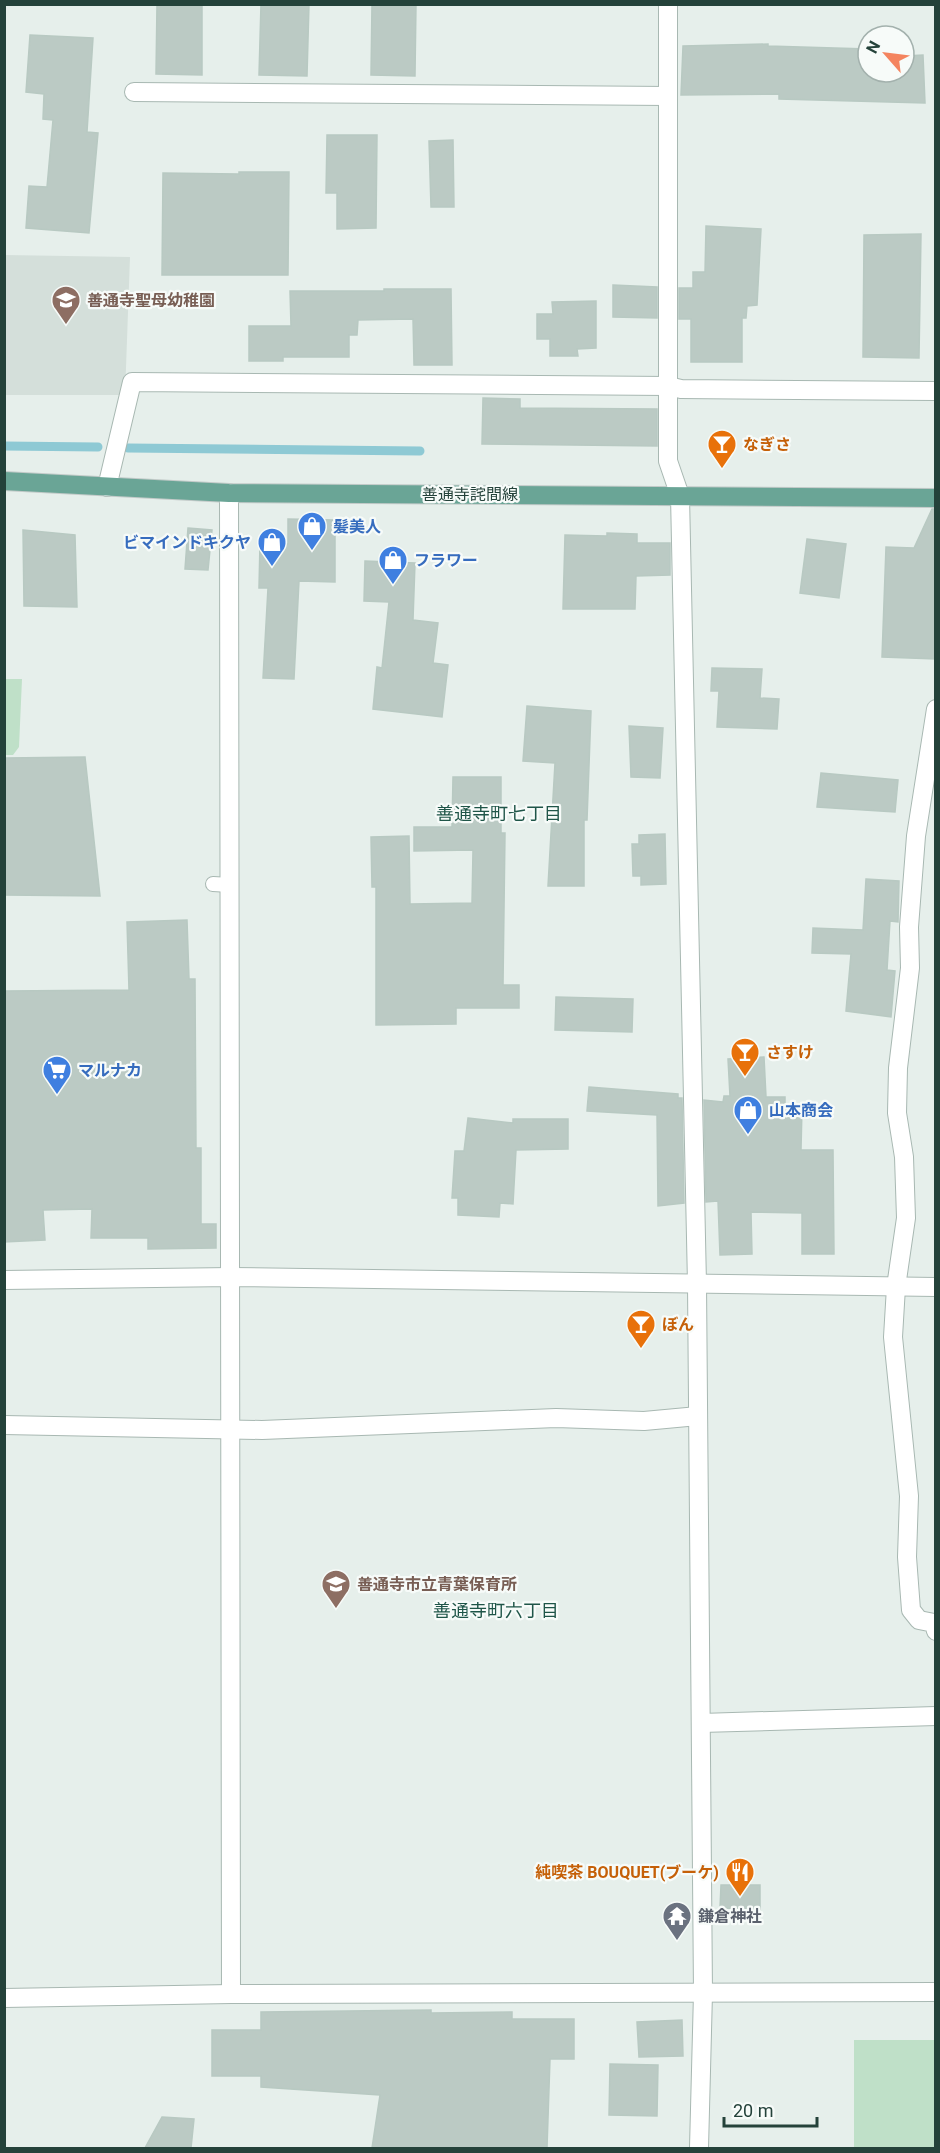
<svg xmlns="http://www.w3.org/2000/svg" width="940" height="2153" viewBox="0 0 940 2153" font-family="Roboto,'Noto Sans JP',sans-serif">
  <rect width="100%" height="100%" fill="#e6efeb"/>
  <polygon fill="#d4dfda" points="5,255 130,257 125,395 5,395"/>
  <g fill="#bfe0c8">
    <polygon points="4,650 6,679 22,679 19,747 13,755 5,755"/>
    <rect x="854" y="2040" width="81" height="108"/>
  </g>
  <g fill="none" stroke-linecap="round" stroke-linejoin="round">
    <g stroke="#8ec9d4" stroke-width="9">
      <polyline points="4,446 98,447"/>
      <polyline points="128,448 420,451"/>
    </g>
  </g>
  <g fill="#bbcac4" stroke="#b8c9c2" stroke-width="1.5">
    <polygon points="157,4 202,4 202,75 156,74"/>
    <polygon points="261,4 309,4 307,76 259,75"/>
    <polygon points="372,4 416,4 415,76 371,75"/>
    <polygon points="30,35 93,38 87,132 98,133 89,233 26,228 29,186 47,187 53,120 43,119 44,94 26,92"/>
    <polygon points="768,44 768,46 868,49 868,72 904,72 904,56 923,55 925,103 779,99 779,94 681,95 683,46"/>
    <polygon points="327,135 377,135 376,228 337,229 337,193 326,193"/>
    <polygon points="453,140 454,207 431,207 429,141"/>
    <polygon points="239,172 289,172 288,275 162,275 163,173 239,174"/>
    <polygon points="706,226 761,229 757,305 747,306 746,318 742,318 742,362 691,362 691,319 679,319 679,288 693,288 693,272 705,272"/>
    <polygon points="921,234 919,358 863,357 864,235"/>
    <polygon points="613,285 657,287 657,318 613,317"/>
    <polygon points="384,289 451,289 452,365 414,365 413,319 358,320 357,335 349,335 349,357 283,357 283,361 249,361 249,326 291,326 290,291 384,291"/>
    <polygon points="596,301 596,348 577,349 578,356 550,356 550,339 537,339 537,314 553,314 552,302"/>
    <polygon points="483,398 520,399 520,408 657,409 657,446 482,444"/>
    <polygon points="932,509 936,509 936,659 882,657 886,547 914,548"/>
    <polygon points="288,519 335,520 335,582 299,581 294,679 263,678 268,588 259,588 260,543 288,544"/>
    <polygon points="188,528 212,530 208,570 185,569"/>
    <polygon points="23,530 75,535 77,607 24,606"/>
    <polygon points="607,533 637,534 637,543 670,543 670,575 636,576 635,609 563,609 565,535 607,536"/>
    <polygon points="807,539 846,544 839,598 800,593"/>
    <polygon points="365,561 415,563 413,620 438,623 433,663 448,665 442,717 373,709 377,667 382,668 389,602 364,601"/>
    <polygon points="712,668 762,669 760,698 779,699 777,729 717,727 719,691 711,691"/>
    <polygon points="527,706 591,711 587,820 584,820 584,886 548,886 555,763 523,761"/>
    <polygon points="629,726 663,728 660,778 631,777"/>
    <polygon points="85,757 100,896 5,895 5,758"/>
    <polygon points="821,773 898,780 895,812 817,807"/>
    <polygon points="453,777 501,777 501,833 505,833 503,985 519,985 519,1008 456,1008 456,1024 376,1025 376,887 372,887 371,837 409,836 410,904 472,903 473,850 414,851 414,827 452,827"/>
    <polygon points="665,834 666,884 641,885 641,876 633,876 632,844 639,844 639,835"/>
    <polygon points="866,879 899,881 898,922 890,921 887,970 895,971 891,1017 846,1011 851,954 812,953 813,928 863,930"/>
    <polygon points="187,920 189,979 195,979 196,1148 201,1148 201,1224 216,1224 216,1248 148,1249 148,1238 91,1238 92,1209 43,1210 45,1240 4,1242 4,991 129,990 127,922"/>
    <polygon points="556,997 633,999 632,1032 555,1030"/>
    <polygon points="764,1057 766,1097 785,1097 785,1107 802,1108 801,1150 833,1150 834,1254 802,1254 802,1213 751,1212 752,1254 720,1255 718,1201 706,1202 704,1100 723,1102 724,1096 730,1096 728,1059"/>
    <polygon points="589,1087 678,1094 678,1098 682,1098 684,1203 658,1206 657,1115 587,1111"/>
    <polygon points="468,1118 513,1123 513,1119 568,1119 568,1149 516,1150 513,1204 500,1203 499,1217 458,1215 458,1198 452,1198 455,1151 464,1151"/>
    <polygon points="721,1885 760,1885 760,1909 720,1908"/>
    <polygon points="431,2010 431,2013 512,2012 512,2019 574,2019 574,2059 550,2059 547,2148 372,2148 380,2095 261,2087 261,2076 212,2076 212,2030 261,2030 261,2012"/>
    <polygon points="682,2020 683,2056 639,2057 637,2022"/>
    <polygon points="610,2064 658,2065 657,2116 609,2115"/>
    <polygon points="162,2117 194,2119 191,2148 145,2148"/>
  </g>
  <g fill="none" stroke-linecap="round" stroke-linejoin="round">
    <g stroke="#a8b8b2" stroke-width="16">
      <polyline id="lane" points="213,884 230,885"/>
    </g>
    <g stroke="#a8b8b2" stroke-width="20">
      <g id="street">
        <polyline points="668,4 668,461 680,496 697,1284 703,1993 699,2148"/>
        <polyline points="134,92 668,96"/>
        <polyline points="107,487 132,382 668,386 681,389 936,391"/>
        <polyline points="229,493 231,1994"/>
        <polyline points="936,709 916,836 909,927 910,968 898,1068 897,1113 904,1157 906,1218 896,1287 893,1337 909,1496 907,1557 911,1610 919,1620 934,1623 936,1631"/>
        <polyline points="4,1280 231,1277 936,1287"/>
        <polyline points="4,1425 262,1430 556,1418 644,1421 698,1416"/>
        <polyline points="701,1723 936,1716"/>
        <polyline points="4,1998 231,1994 936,1992"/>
      </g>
    </g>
    <g stroke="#c2cac8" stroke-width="20">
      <polyline id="primary" points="4,481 229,493 936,498"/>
    </g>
    <use href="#lane" stroke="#fff" stroke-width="14"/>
    <use href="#street" stroke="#fff" stroke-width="18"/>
    <use href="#primary" stroke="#6aa596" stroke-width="18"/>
  </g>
  <defs>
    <g id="school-pin" transform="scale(1.5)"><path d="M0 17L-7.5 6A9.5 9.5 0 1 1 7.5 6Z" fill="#8d6e63" stroke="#f7fbf9"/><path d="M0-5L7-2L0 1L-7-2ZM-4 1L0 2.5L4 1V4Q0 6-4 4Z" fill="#fff"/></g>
    <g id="bar-pin" transform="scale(1.5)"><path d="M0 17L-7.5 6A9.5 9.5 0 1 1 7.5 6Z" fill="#e8710a" stroke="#f7fbf9"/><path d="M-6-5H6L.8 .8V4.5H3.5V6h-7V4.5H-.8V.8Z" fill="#fff"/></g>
    <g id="shop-pin" transform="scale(1.5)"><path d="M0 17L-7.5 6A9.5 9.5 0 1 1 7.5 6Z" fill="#3f7fe0" stroke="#f7fbf9"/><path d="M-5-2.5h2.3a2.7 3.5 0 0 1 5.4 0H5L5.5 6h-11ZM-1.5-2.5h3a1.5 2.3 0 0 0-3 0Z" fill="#fff"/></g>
    <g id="supermarket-pin" transform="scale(1.5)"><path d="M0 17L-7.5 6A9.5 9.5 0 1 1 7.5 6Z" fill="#3f7fe0" stroke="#f7fbf9"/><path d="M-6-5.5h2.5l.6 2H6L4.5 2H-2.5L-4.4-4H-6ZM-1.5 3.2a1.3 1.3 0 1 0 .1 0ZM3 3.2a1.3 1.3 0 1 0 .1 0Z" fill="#fff"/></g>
    <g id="restaurant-pin" transform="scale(1.5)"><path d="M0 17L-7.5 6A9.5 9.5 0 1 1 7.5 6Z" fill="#e8710a" stroke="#f7fbf9"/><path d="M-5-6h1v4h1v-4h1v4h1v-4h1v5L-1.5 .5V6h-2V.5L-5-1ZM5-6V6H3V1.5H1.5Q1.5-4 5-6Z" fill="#fff"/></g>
    <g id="temple-pin" transform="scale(1.5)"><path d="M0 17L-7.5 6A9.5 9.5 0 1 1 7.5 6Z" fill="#6b7280" stroke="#f7fbf9"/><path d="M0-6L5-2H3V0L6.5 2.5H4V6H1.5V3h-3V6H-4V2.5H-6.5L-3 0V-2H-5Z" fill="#fff"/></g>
  </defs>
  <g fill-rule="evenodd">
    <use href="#school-pin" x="66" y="300"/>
    <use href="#bar-pin" x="722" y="444"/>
    <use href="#shop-pin" x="312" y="526"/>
    <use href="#shop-pin" x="272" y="542"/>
    <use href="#shop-pin" x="393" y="560"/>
    <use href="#bar-pin" x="745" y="1052"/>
    <use href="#supermarket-pin" x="57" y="1070"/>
    <use href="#shop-pin" x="748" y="1110"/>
    <use href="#bar-pin" x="641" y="1324"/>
    <use href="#school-pin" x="336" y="1584"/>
    <use href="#restaurant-pin" x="740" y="1872"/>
    <use href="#temple-pin" x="677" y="1916"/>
  </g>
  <g text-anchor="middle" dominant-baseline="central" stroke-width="4.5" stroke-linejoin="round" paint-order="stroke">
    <g font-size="16" font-weight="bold" fill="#785e54" stroke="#f7fbf9" text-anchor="start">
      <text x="87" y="300">善通寺聖母幼稚園</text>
      <text x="357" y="1584">善通寺市立青葉保育所</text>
    </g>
    <g font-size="16" font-weight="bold" fill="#c56008" stroke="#f7fbf9" text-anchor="start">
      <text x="743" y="444">なぎさ</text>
      <text x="766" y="1052">さすけ</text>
      <text x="662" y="1324">ぼん</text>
      <text x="719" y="1872" text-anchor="end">純喫茶 BOUQUET(ブーケ)</text>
    </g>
    <g font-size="16" fill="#24423a" stroke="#f7fbf9">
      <text x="470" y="494">善通寺詫間線</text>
    </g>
    <g font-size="16" font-weight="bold" fill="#366cbe" stroke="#f7fbf9" text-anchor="start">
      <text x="333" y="526">髪美人</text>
      <text x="251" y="542" text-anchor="end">ビマインドキクヤ</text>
      <text x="414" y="560">フラワー</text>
      <text x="78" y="1070">マルナカ</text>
      <text x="769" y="1110">山本商会</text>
    </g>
    <g font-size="16" font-weight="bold" fill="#5b616d" stroke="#f7fbf9" text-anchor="start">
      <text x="698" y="1916">鎌倉神社</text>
    </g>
    <g font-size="18" fill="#1f5548" stroke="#f7fbf9">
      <text x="499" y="813">善通寺町七丁目</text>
      <text x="496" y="1610">善通寺町六丁目</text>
    </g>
  </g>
  <rect width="940" height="2153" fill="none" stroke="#24423a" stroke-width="12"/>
  <g transform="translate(886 54) rotate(298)"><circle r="28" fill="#f7fbf9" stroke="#a3b1ad" stroke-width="1.5"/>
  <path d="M0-4.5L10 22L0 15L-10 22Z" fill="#f4845f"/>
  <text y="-9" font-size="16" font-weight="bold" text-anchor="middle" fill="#24423a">N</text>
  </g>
  <path d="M724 2117v9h93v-9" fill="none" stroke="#24423a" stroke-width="3"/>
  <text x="733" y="2117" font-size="18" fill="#24423a" stroke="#f7fbf9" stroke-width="4.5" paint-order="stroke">20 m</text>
</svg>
